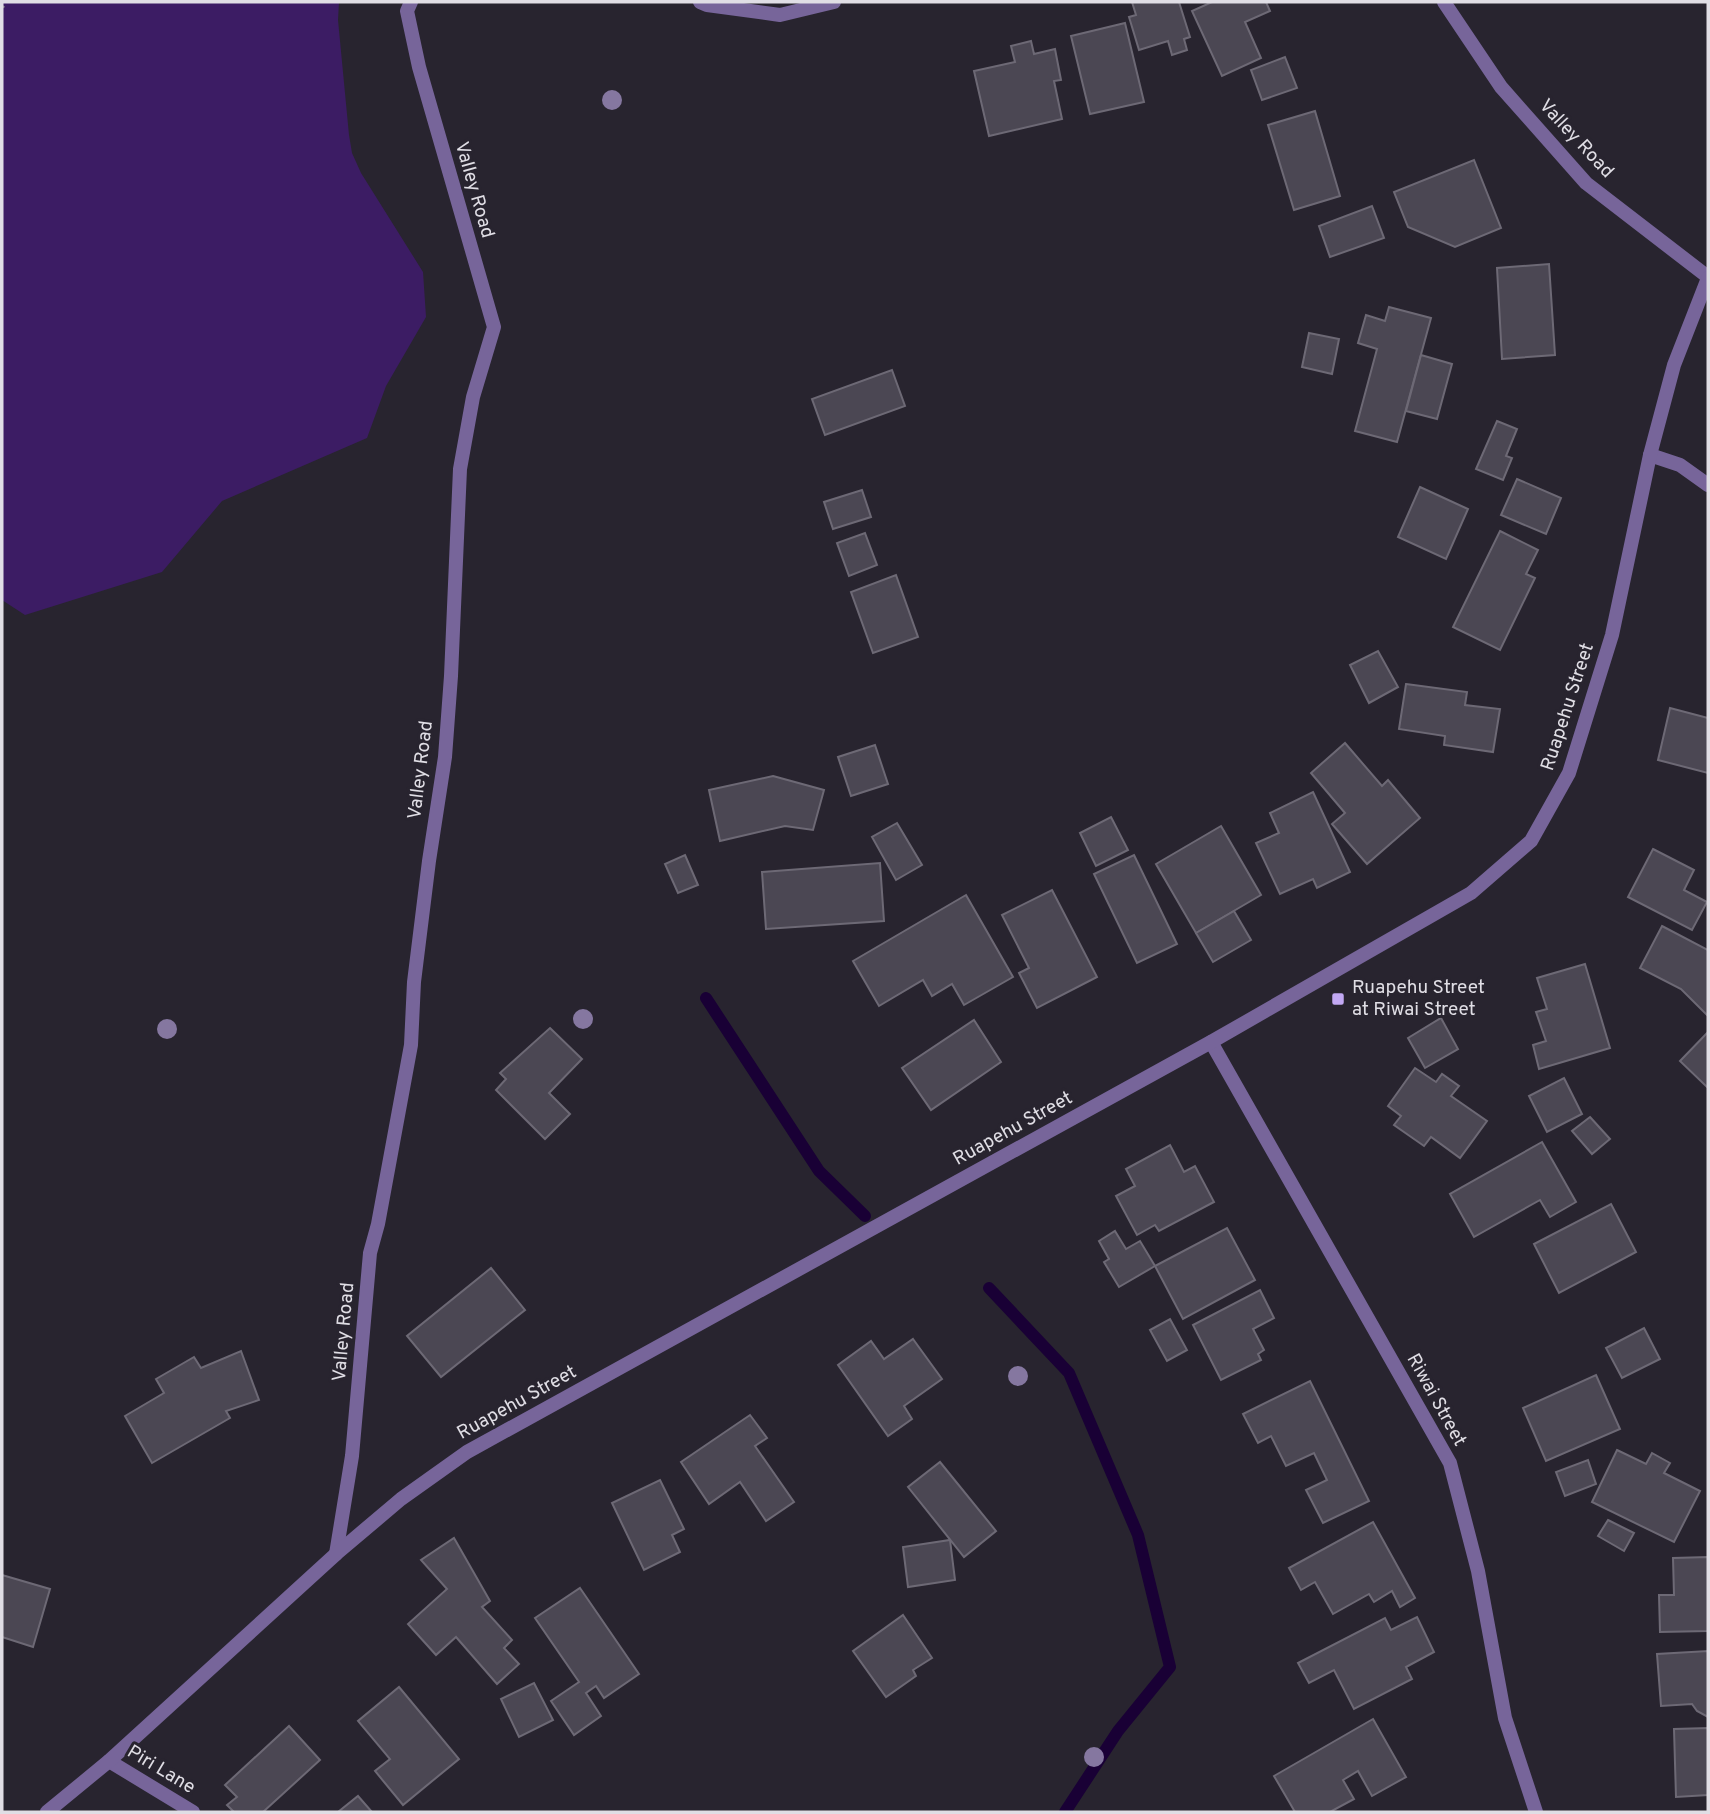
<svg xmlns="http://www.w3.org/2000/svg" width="1710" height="1814" viewBox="0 0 1710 1814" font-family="Overpass,sans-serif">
  <rect width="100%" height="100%" fill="#28242f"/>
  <polygon fill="#3c1c64" points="2,2 339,2 338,20 349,135 352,153 361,173 423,272 426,317 386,386 367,438 222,501 162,572 25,615 2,600"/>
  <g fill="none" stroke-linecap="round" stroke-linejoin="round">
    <g stroke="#190035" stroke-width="12">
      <polyline points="706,998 819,1171 865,1216"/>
      <polyline points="989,1288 1069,1373 1138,1535 1170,1667 1118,1731 1065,1812"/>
    </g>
  </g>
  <g fill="#4b4753" stroke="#6d6975" stroke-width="2">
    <polygon points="1132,2 1179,2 1190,37 1184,39 1187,50 1172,55 1168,41 1139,50 1129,17 1136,15"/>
    <polygon points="1212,2 1266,2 1270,11 1245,22 1261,58 1222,76 1192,11"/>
    <polygon points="1125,23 1144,102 1090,114 1071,36"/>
    <polygon points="1031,41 1034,54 1055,49 1061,80 1054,81 1062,119 989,136 974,71 1015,62 1011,46"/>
    <polygon points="1285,57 1297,88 1262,100 1251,70"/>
    <polygon points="1315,111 1340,196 1294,210 1268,125"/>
    <polygon points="1474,160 1501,228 1455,247 1408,227 1394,192"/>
    <polygon points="1372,206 1384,238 1330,257 1319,226"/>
    <polygon points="1549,264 1555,355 1502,359 1497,268"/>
    <polygon points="1389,307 1431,318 1397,442 1355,431 1377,349 1358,343 1366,315 1385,321"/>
    <polygon points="1309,333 1339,339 1332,374 1302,367"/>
    <polygon points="1421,355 1452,364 1437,419 1406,411"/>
    <polygon points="892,370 905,406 825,435 812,399"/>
    <polygon points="1497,421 1517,429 1506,456 1512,458 1503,480 1476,469"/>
    <polygon points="1517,479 1561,498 1546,534 1501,515"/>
    <polygon points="1420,487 1468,509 1446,559 1398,537"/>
    <polygon points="862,490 871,517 833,529 824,502"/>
    <polygon points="1500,531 1538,550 1526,574 1535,578 1500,650 1453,627"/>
    <polygon points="865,533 877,565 849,576 837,543"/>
    <polygon points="896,575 918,637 873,653 851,592"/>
    <polygon points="1378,651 1398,687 1369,703 1350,665"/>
    <polygon points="1406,684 1467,692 1465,705 1500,709 1493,752 1444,745 1445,736 1399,729"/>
    <polygon points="1670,708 1708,718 1708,773 1658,760"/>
    <polygon points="1345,743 1382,786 1388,780 1420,818 1367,864 1332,824 1345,813 1311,773"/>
    <polygon points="875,745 888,784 851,796 838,757"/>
    <polygon points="773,776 824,790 813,830 785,826 720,841 709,790"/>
    <polygon points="1313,792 1350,872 1317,888 1313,879 1280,894 1256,843 1279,833 1270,813"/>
    <polygon points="1111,817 1128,850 1096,866 1080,833"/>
    <polygon points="897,823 922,865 896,880 872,837"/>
    <polygon points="1221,826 1261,895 1196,933 1156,864"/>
    <polygon points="1653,849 1694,870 1684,890 1707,902 1692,930 1628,897"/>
    <polygon points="685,855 698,885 678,893 665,864"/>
    <polygon points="1134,855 1177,944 1137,963 1094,874"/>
    <polygon points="880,863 884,921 766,929 762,872"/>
    <polygon points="1052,890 1097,977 1037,1008 1019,973 1029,968 1002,915"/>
    <polygon points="966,895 1013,977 964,1005 952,984 932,996 923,980 879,1006 853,961"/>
    <polygon points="1234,911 1251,940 1213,962 1196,933"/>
    <polygon points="1662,926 1708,950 1708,1016 1681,989 1640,968"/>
    <polygon points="1585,964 1610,1048 1539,1069 1533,1045 1546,1041 1536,1012 1547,1009 1537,978"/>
    <polygon points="1441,1018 1458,1049 1425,1068 1408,1038"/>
    <polygon points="974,1020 1001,1062 931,1110 902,1068"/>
    <polygon points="550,1028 582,1059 549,1093 570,1114 545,1139 496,1090 506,1079 500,1073"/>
    <polygon points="1708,1032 1708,1088 1680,1061"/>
    <polygon points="1415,1068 1436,1082 1442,1074 1459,1086 1451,1096 1487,1121 1460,1158 1431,1137 1424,1146 1394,1125 1401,1116 1388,1106"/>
    <polygon points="1564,1078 1582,1114 1547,1132 1529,1096"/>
    <polygon points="1590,1117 1610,1139 1592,1154 1572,1131"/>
    <polygon points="1542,1142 1576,1202 1550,1217 1540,1200 1474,1237 1450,1194"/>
    <polygon points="1170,1145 1184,1172 1195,1166 1214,1202 1159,1231 1155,1225 1137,1235 1116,1196 1135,1186 1126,1169"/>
    <polygon points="1611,1204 1636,1252 1559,1293 1534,1244"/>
    <polygon points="1227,1228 1255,1280 1183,1319 1155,1266"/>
    <polygon points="1115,1231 1126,1249 1140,1241 1155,1266 1119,1287 1104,1262 1109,1259 1099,1241"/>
    <polygon points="491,1268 525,1310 441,1377 407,1336"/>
    <polygon points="1260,1290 1274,1318 1253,1329 1264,1350 1258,1354 1261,1360 1221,1380 1193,1325"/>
    <polygon points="1170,1319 1187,1350 1167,1361 1150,1330"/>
    <polygon points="1644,1328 1660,1359 1622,1378 1606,1348"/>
    <polygon points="913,1339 942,1379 904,1406 912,1419 888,1436 838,1365 871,1341 884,1359"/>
    <polygon points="241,1351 259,1400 226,1411 230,1418 152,1463 125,1416 164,1393 156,1379 194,1357 201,1368"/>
    <polygon points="1596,1375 1620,1429 1546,1461 1523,1408"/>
    <polygon points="1310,1381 1369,1501 1323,1523 1306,1490 1327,1480 1314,1453 1286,1466 1271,1436 1258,1443 1243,1414"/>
    <polygon points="750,1415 767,1438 755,1446 794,1502 766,1521 740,1482 709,1504 681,1462"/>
    <polygon points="1617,1450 1646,1464 1652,1453 1670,1463 1664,1473 1700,1491 1674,1542 1592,1502"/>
    <polygon points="1588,1460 1596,1484 1565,1496 1556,1472"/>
    <polygon points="940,1462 996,1531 964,1557 908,1487"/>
    <polygon points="660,1480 684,1529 672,1535 680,1552 644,1570 612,1503"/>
    <polygon points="1608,1520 1634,1533 1624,1551 1598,1536"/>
    <polygon points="1373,1522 1415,1598 1400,1607 1392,1591 1374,1602 1369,1594 1333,1614 1315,1582 1301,1590 1289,1568"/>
    <polygon points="454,1538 490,1601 482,1607 512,1640 504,1648 519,1664 497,1684 456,1637 436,1655 408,1624 447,1589 421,1560"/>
    <polygon points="950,1540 955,1580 908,1587 903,1547"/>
    <polygon points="1708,1557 1708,1631 1660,1632 1659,1595 1674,1595 1673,1558"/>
    <polygon points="2,1575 50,1589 33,1647 2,1637"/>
    <polygon points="580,1588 639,1674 604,1698 596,1686 586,1693 601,1716 574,1735 551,1701 579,1682 535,1618"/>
    <polygon points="903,1615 932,1658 913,1670 916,1676 886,1697 853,1651"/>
    <polygon points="1417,1617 1434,1652 1406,1667 1412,1679 1354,1709 1334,1670 1309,1683 1298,1663 1385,1618 1391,1630"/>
    <polygon points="1708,1651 1708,1717 1697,1711 1692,1704 1661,1706 1657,1654"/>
    <polygon points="534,1683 553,1720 519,1737 501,1699"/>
    <polygon points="399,1687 459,1759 403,1805 375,1771 390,1759 358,1721"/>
    <polygon points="1373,1719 1406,1777 1372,1796 1358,1771 1343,1780 1354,1799 1330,1812 1295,1812 1274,1776"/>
    <polygon points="289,1726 320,1760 263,1812 234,1812 227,1805 237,1797 225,1785"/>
    <polygon points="1708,1728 1708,1795 1676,1797 1674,1729"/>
    <polygon points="358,1796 372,1812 338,1812"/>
  </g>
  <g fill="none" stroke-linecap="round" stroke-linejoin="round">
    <polyline stroke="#7f7c85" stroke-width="4.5" stroke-dasharray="2 5" stroke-linecap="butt" points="2,7 5,2"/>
    <g stroke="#77659a" stroke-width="14">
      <polyline points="700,2 707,5 780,15 834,2"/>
      <polyline points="1444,2 1501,87 1586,183 1708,277"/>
      <polyline points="1650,455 1680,465 1708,485"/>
      <polyline points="1211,1042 1450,1463 1478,1571 1505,1718 1536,1812"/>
      <polyline points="336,1554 352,1456 370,1253 378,1224 411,1045 414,982 429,861 445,757 451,676 460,469 473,397 494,327 419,67 407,11 411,2"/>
      <polyline points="109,1761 193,1812"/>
    </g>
    <polyline stroke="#77659a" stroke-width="14" points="47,1812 109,1761 336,1554 401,1499 467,1452 1211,1042 1471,893 1531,841 1569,773 1612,635 1650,455 1674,365 1708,278"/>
  </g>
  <g fill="#8577a0">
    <circle cx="612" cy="100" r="10"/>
    <circle cx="583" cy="1019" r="10"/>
    <circle cx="167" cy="1029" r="10"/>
    <circle cx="1018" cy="1376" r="10"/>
    <circle cx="1094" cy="1757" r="10"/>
  </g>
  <rect fill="#c2a8f3" stroke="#28242f" stroke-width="2.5" x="1331" y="992" width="14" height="14" rx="3.5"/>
  <g text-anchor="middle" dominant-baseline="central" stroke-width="6" stroke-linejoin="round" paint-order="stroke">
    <g font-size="19" fill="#e0dee5" stroke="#28242f">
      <text transform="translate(1576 139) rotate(47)">Valley Road</text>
      <text transform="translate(474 190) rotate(74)">Valley Road</text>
      <text transform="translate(1568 707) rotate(-72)">Ruapehu Street</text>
      <text transform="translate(421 770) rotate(-83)">Valley Road</text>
      <text transform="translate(1013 1129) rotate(-29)">Ruapehu Street</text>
      <text transform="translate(344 1332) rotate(-85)">Valley Road</text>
      <text transform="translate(1436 1400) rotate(61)">Riwai Street</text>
      <text transform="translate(517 1403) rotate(-29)">Ruapehu Street</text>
      <text transform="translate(161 1770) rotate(31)">Piri Lane</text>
    </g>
    <g font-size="19" fill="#e0dee5" stroke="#28242f" text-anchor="start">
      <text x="1352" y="988">Ruapehu Street<tspan x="1352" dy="22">at Riwai Street</tspan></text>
    </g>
  </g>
  <rect width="1710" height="1814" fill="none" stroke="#e0dee5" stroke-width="7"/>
</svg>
